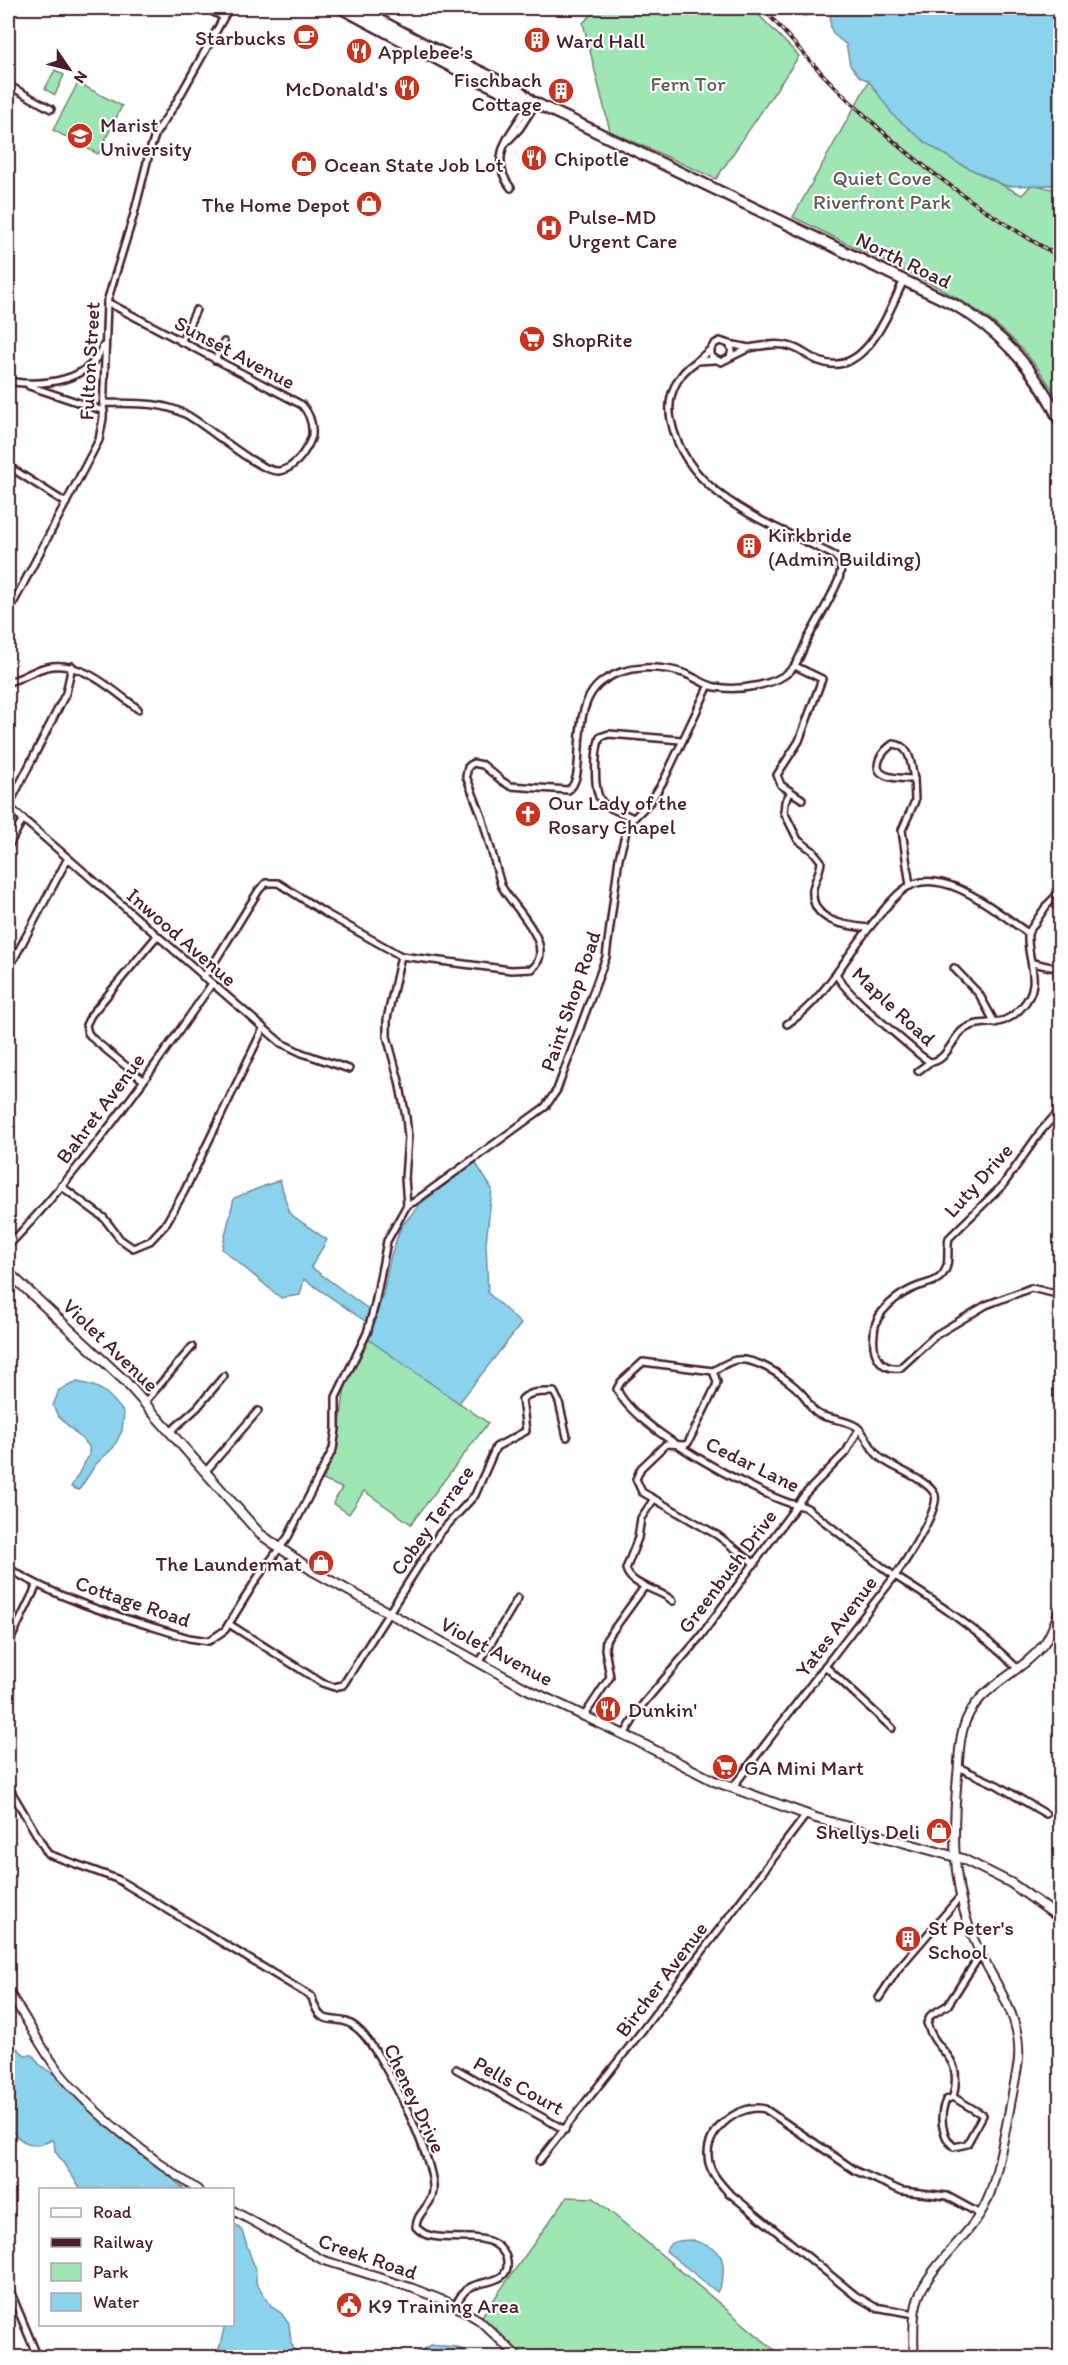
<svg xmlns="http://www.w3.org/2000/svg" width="1068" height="2365" viewBox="0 0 1068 2365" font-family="Itim,sans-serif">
  <rect width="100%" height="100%" fill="#fff"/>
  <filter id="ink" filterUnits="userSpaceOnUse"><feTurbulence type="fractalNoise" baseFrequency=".0167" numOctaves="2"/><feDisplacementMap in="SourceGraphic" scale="12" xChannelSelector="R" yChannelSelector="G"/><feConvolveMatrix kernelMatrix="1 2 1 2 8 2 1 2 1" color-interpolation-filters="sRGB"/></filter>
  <g filter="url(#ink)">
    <g fill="#9ee6b4" stroke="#748270" stroke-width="1.5">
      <polygon points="598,8 752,8 799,56 716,179 610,131 583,23"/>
      <polygon points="55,70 64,75 55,95 45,89"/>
      <path d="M 869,81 L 971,169 L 1022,195 L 1032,184 L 1060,191 L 1060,403 C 1017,323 958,296 880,259 C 851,246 822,231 793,217 Z"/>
      <polygon points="78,83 122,106 98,154 53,130"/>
      <polygon points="368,1339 488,1423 411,1524 364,1491 349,1514 333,1503 342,1488 323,1480 337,1448 345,1386"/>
      <polygon points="567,2197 594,2198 783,2357 514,2357 479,2320"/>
    </g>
    <g fill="#8bd3ec" stroke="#718b9f" stroke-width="1.5">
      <path d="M 794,8 L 1060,8 L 1060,189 L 1051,185 L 1006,186 L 956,162 L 926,143 L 893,115 L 869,81 L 860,77 L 850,65 L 846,44 C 829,33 829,28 831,9 L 827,9 L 825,14 L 803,16 Z"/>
      <polygon points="475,1162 492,1189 486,1243 488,1293 521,1324 459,1403 368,1339 383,1294 391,1255 401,1227 420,1204"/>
      <polygon points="280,1180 289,1213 327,1240 311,1267 371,1311 368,1323 304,1279 300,1295 281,1298 222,1249 234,1198"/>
      <path d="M 77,1382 C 102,1386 109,1393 124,1413 L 122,1431 L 113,1448 L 96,1464 L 79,1490 L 71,1487 L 89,1455 L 89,1446 L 58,1416 L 53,1406 L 59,1390 Z"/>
      <path d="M 17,2048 L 25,2055 L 33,2055 L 39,2064 L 57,2077 L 83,2102 L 184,2189 L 81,2189 L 55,2151 L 54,2141 L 51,2140 C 34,2151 18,2141 8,2126 L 8,2050 Z"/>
      <polygon points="233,2222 242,2231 256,2272 256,2283 272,2307 281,2313 289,2324 291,2342 294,2349 309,2357 217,2357 225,2325 232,2324"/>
      <path d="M 693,2240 C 700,2243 710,2246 716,2250 C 727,2260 724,2281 717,2292 L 666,2251 C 670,2239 683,2241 693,2240 Z"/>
      <polygon points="431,2345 457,2347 475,2357 410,2357"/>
    </g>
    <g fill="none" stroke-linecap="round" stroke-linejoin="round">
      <g stroke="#4a1f2b" stroke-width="10">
        <g id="street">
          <polyline points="206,8 223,17"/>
          <polyline points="8,85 51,109"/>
          <polyline points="505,144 520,128 536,103"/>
          <path d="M 511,188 C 485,154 515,130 531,101"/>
          <polyline points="181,342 196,310"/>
          <path d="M 729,344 L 749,348 L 721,362 L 712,357 C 709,350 712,344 720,341 L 729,344 L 732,350 L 730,357"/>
          <path d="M 749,348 C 766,345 782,341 799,350 C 805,353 812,359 819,361 C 865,380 889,311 904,280"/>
          <polyline points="711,349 697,361 715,360"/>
          <polyline points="215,360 224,342"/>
          <path d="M 13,382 C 46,386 90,381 103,346"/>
          <polyline points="29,386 104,411"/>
          <path d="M 103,403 C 131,404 160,401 185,414 C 206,424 259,473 279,471 C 288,470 297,462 302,455 C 306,449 311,442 312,435 C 313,423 309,413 302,405 L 107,302"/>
          <polyline points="8,466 66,503"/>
          <polyline points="8,613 99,440 103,418 107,302 134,214 150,150 156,133 176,103 229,8"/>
          <polyline points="795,666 822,679 799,741 777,775 781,785 802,799"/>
          <path d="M 8,682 C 22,679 33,670 47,667 C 80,659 113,690 138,709"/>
          <path d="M 893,744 C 911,745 911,765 914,779 C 901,778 870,780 880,758 C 883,752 887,748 893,744 Z"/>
          <path d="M 791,792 L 785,802 L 784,812 L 798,840 L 813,851 L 821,861 C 821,870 815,879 813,889 C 810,922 846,926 869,928 C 880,915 890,900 903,890 C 940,861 998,913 1028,933"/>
          <polyline points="8,806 281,1043 302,1053 349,1069"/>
          <polyline points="8,807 66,693 72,666"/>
          <path d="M 633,818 C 624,813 611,810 603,803 C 592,792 595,751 600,737 L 609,734 L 681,740"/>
          <polyline points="8,847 23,819"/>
          <polyline points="910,886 902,830 915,801 914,779"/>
          <polyline points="1028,933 1047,905 1060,892"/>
          <polyline points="1033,963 1060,969"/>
          <polyline points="954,968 979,994 995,1023"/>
          <polyline points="8,970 68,858"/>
          <path d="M 837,975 C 844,993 902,1039 920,1055 L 930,1062"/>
          <path d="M 203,977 L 212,966 L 259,890 L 266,883 L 278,883 L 325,913 L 401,956 L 511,970 L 532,969 C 559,945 510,905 501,885 L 482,817 L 466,776 L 468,767 L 473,763 L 483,765 L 502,781 L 510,786 L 568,790 C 590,778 564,704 606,679 C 628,665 661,665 686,674 C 696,678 705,685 715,687 C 738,691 777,686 793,668 C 799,660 803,649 807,640 C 818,620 830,600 839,579 L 842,564 L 835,556 C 773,524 686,498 671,420 C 666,396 677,374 697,361"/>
          <path d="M 787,1024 C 823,1001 843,961 869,928"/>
          <path d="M 918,1071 L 930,1062 C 946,1062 952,1039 962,1031 C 972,1022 986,1024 998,1022 C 1008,1020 1014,1016 1021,1008 C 1045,983 1026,961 1028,933"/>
          <polyline points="143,1080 93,1039 88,1033 86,1025 91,1015 157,936"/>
          <path d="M 1060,1110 L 1041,1131 L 1003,1185 L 949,1238 C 946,1250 951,1264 943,1274 C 937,1282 928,1283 919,1286 C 900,1293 874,1311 874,1334 C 873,1343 873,1352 879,1360 C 884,1367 892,1369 900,1368 L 936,1335 L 986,1305 L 1031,1288 L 1057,1294 L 1060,1289"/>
          <polyline points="61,1186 104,1218 120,1239 133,1248 150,1241 165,1225 184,1192 263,1029"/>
          <polyline points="407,1205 414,1202 545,1107 557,1090 606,957 619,858 627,828 631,821 651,801 664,780 709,685"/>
          <path d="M 8,1246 C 83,1168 150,1074 211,985"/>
          <polyline points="713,1371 717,1382 716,1386 688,1443 685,1445 666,1444 641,1468 636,1479 642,1492 717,1535 755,1564"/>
          <polyline points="145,1402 192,1347"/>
          <polyline points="171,1431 197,1408 224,1376"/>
          <polyline points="205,1472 258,1411"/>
          <path d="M 654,1499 L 641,1518 L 638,1538 L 626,1569 C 631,1587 658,1588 673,1601"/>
          <path d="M 8,1568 C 62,1602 128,1619 189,1638 L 209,1641 L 225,1630 L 258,1577 L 288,1537 L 333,1449 L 336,1429 L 336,1397 L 367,1333 L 375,1304 L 387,1241 L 407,1205 L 405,1178 L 408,1137 L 406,1117 L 399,1081 L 387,1036 L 387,1019 L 401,956"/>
          <path d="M 229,1624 L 322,1683 L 334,1687 L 343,1685 L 439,1534 L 475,1495 L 496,1447 L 526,1431 L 522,1399 C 531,1391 543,1392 554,1392 L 559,1402 L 567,1437"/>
          <polyline points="8,1645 37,1585"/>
          <polyline points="479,1663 518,1598"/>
          <polyline points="825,1666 892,1728"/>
          <polyline points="584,1716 610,1677 605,1649 606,1640 645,1586"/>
          <polyline points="624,1735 643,1704 700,1637 805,1494 846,1452 859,1429"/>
          <polyline points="958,1767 997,1785 1046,1814"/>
          <path d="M 8,1786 L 48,1854 L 117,1879 L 312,1997 C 321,2034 337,2009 359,2030 C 382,2051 436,2160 433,2191 C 432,2206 416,2213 416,2227 C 433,2248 478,2228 499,2247 C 503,2251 507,2257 507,2262 C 510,2284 481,2280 469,2288 C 462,2292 459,2299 455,2306"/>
          <path d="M 732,1788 C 786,1717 840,1646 895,1576 C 904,1564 940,1508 935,1495 C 929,1480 895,1469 882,1459 C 870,1451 868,1436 857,1427 C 845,1419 830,1420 818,1414 C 811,1410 808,1402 804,1396 C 794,1384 774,1370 759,1364 C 738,1355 730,1361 713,1371 L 643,1362 L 621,1382 L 617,1389 C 632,1427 750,1490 789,1503 C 795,1505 801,1505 807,1508 L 890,1573 C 935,1601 980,1631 1017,1668"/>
          <polyline points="879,1998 898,1969 960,1897"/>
          <polyline points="456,2069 565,2130"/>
          <path d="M 953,2097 C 964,2052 936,2056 927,2023 L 931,2015 L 948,2005 L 980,1955"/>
          <path d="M 953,2097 L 983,2115 L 967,2144 L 954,2147 C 941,2136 939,2115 946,2100 Z"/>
          <polyline points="539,2161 641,2032 806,1815"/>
          <polyline points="8,2286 38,2358"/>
          <path d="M 915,2314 L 875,2307 L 856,2296 L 728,2192 C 718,2181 708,2170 708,2155 C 707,2129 740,2103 765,2109 L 856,2171 L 902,2191 L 947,2196 L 980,2214"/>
        </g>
      </g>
      <g stroke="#4a1f2b" stroke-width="11">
        <g id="secondary">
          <path d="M 8,1991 C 26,2017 40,2047 60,2073 C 93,2114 153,2160 198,2190"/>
          <polyline points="232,2210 323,2260 412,2288 450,2303 479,2320 519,2358"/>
          <path d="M 914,2358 C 914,2339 912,2317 918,2299 C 929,2265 971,2236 986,2203 C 994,2187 997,2168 1001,2151 C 1007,2124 1012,2097 1017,2070 C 1028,2014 986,1977 969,1927 C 951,1876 953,1823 958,1770 C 959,1756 959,1743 963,1729 C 974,1687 1019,1676 1043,1645 C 1051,1635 1056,1620 1060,1608"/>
        </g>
      </g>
      <g stroke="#4a1f2b" stroke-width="12">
        <polyline id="primary" points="8,1272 125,1381 260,1534 313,1571 527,1689 635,1740 714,1781 816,1818 963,1859 1011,1883 1060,1918"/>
      </g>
      <g stroke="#4a1f2b" stroke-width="14">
        <g id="highway">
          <path d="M 341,8 L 452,67 L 516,98 L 531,101 L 582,125 L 955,305 C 1001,332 1038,372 1060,422"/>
          <polyline points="357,8 426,45 520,91 529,99"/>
        </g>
      </g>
      <use href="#street" stroke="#fff" stroke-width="5"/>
      <use href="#secondary" stroke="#fff" stroke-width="7"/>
      <use href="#primary" stroke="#fff" stroke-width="8"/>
      <use href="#highway" stroke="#fff" stroke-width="9"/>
      <g stroke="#4a1f2b" stroke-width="4">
        <path id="rail" d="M 763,8 C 793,42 823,77 857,108 C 915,164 990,217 1060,257"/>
      </g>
      <use href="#rail" stroke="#fff" stroke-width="1.5" stroke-dasharray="4.5" stroke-linecap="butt"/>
    </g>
  </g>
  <defs>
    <g id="cafe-disc" transform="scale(1.35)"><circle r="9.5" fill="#c8321e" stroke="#fff"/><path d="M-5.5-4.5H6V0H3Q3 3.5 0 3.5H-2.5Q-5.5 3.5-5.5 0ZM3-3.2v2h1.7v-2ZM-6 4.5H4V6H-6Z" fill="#fff"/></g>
    <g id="building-disc" transform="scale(1.35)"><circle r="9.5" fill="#c8321e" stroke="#fff"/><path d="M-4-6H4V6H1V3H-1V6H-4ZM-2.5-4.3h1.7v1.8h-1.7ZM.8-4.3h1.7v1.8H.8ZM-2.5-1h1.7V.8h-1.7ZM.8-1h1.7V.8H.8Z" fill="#fff"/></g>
    <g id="restaurant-disc" transform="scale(1.35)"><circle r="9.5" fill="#c8321e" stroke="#fff"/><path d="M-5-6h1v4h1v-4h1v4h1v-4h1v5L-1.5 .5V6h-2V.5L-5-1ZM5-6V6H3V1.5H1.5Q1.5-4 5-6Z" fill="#fff"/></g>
    <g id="university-disc" transform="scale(1.35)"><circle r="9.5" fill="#c8321e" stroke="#fff"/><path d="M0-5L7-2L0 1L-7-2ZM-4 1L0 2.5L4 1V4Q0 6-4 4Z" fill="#fff"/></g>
    <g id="shop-disc" transform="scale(1.35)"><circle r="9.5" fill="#c8321e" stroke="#fff"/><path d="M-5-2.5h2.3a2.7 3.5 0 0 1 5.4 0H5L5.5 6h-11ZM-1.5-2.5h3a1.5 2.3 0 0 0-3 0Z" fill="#fff"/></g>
    <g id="hospital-disc" transform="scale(1.35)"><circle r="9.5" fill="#c8321e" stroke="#fff"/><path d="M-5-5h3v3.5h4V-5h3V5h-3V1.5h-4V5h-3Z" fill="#fff"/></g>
    <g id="supermarket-disc" transform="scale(1.35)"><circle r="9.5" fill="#c8321e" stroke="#fff"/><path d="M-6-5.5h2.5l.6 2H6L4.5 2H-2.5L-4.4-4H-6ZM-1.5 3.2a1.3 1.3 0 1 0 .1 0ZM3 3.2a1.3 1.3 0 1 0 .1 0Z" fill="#fff"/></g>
    <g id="church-disc" transform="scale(1.35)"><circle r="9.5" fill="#c8321e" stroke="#fff"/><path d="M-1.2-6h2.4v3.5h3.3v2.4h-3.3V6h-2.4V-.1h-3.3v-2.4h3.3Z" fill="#fff"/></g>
    <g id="civic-disc" transform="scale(1.35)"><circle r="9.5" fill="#c8321e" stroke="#fff"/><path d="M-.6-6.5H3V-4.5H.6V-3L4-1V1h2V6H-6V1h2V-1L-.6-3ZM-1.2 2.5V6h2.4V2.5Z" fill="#fff"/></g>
  </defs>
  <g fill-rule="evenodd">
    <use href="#cafe-disc" x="306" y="37"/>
    <use href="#building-disc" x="537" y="40"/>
    <use href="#restaurant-disc" x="359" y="51"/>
    <use href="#restaurant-disc" x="407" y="88"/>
    <use href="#building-disc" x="561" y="91"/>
    <use href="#university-disc" x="80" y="136"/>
    <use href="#restaurant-disc" x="534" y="158"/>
    <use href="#shop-disc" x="304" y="164"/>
    <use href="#shop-disc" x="369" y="204"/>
    <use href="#hospital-disc" x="549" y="228"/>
    <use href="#supermarket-disc" x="532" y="339"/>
    <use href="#building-disc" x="749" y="546"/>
    <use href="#church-disc" x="528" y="814"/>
    <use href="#shop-disc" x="321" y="1563"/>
    <use href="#restaurant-disc" x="608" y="1709"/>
    <use href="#supermarket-disc" x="725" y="1767"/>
    <use href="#shop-disc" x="939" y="1831"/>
    <use href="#building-disc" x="908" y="1939"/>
    <use href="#civic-disc" x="349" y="2305"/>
  </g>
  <g text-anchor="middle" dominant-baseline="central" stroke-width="4.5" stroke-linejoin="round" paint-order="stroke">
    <g font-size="21" fill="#4a1f2b" stroke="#fff" text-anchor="start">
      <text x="286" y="37" text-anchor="end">Starbucks</text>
      <text x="556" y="40">Ward Hall</text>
      <text x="378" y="51">Applebee's</text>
      <text x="542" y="79" text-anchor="end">Fischbach<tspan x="542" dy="24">Cottage</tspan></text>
      <text x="388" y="88" text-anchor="end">McDonald's</text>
      <text x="100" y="124">Marist<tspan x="100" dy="24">University</tspan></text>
      <text x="554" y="158">Chipotle</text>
      <text x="324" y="164">Ocean State Job Lot</text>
      <text x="350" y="204" text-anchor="end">The Home Depot</text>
      <text x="568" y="216">Pulse-MD<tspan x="568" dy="24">Urgent Care</tspan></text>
      <text x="552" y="339">ShopRite</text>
      <text x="768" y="534">Kirkbride<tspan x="768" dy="24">(Admin Building)</tspan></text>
      <text x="548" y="802">Our Lady of the<tspan x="548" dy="24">Rosary Chapel</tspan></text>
      <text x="302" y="1563" text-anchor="end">The Laundermat</text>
      <text x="628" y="1709">Dunkin'</text>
      <text x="744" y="1767">GA Mini Mart</text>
      <text x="920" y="1831" text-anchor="end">Shellys Deli</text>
      <text x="928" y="1927">St Peter's<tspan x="928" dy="24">School</tspan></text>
      <text x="368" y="2305">K9 Training Area</text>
    </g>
    <g font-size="21" fill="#635b54" stroke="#fff">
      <text x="688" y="83">Fern Tor</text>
      <text x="882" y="177">Quiet Cove<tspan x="882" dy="24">Riverfront Park</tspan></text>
    </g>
    <g font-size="21" fill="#4a1f2b" stroke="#fff">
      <text transform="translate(904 260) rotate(26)">North Road</text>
      <text transform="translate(235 352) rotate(28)">Sunset Avenue</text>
      <text transform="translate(89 361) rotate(-87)">Fulton Street</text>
      <text transform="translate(182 937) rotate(41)">Inwood Avenue</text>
      <text transform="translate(570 1001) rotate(-71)">Paint Shop Road</text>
      <text transform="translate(894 1006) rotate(43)">Maple Road</text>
      <text transform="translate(100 1108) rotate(-53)">Bahret Avenue</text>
      <text transform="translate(978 1180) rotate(-48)">Luty Drive</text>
      <text transform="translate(111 1345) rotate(44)">Violet Avenue</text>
      <text transform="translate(753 1464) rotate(26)">Cedar Lane</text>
      <text transform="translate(432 1520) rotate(-55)">Cobey Terrace</text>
      <text transform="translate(727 1571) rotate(-53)">Greenbush Drive</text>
      <text transform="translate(133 1601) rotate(19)">Cottage Road</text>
      <text transform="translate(836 1626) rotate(-53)">Yates Avenue</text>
      <text transform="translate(497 1651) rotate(28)">Violet Avenue</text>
      <text transform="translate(661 1979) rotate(-53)">Bircher Avenue</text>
      <text transform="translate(519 2085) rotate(29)">Pells Court</text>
      <text transform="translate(415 2098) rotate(65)">Cheney Drive</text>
      <text transform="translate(368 2256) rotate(19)">Creek Road</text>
    </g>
  </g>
  <rect width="1068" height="2365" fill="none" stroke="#fff" stroke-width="30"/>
  <rect x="15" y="15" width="1038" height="2335" fill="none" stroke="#4a1f2b" stroke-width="2" filter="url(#ink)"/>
  <rect x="39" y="2188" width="195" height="138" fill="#ffffff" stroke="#b7a5aa" stroke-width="1.5"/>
  <rect x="51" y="2208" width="30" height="9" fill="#ffffff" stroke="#b7a5aa" stroke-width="1.5"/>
  <text x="93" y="2218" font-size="18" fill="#4a1f2b">Road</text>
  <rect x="51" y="2238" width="30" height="9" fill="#4a1f2b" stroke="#b7a5aa" stroke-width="1.5"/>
  <text x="93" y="2248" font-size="18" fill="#4a1f2b">Railway</text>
  <rect x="51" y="2263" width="30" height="18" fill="#9ee6b4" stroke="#b7a5aa" stroke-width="1.5"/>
  <text x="93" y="2278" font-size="18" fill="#4a1f2b">Park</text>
  <rect x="51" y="2293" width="30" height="18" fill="#8bd3ec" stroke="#b7a5aa" stroke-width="1.5"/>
  <text x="93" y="2308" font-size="18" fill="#4a1f2b">Water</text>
  <g transform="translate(69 69) rotate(125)" stroke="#ffffff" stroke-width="4.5" paint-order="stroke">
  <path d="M0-4.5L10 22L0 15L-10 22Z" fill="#4a1f2b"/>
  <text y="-9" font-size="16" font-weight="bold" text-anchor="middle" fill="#4a1f2b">N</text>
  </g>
</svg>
